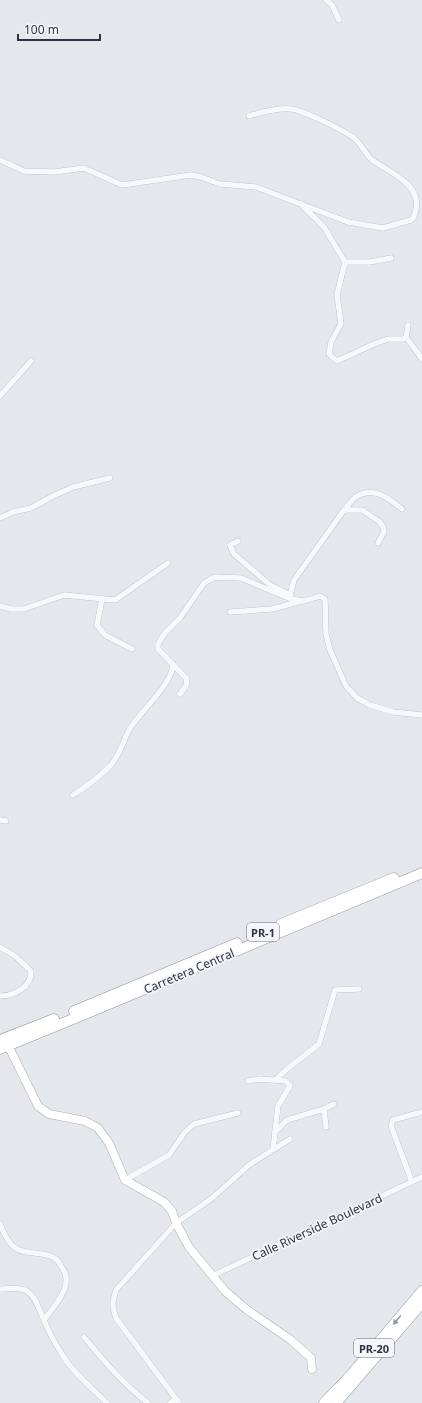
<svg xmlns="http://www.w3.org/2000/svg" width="422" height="1403" viewBox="0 0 422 1403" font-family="'Noto Sans',sans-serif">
  <rect width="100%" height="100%" fill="#e4e7ec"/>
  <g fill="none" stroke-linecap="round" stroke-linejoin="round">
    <g stroke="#a9aeb7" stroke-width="6">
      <g id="street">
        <polyline points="326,0 332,5 339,20"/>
        <path d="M 0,160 L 24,171 L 54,172 L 84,168 L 122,185 L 191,175 L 201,177 L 220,184 L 256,187 L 348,222 L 383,228 L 411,220 C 415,217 415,214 416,209 C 421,184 389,172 372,160 C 365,154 362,145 355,139 C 346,131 302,110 291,109 C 277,108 262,112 249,116"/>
        <polyline points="301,204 324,227 345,262 337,295 341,324 331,342 329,354 337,361 374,344 388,339 404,339 406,337 408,325"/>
        <polyline points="345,262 370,262 391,258"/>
        <polyline points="406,337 422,359"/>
        <polyline points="0,396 31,361"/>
        <path d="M 344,510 C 348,506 352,499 357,496 C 374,486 390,499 402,509"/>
        <polyline points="0,518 13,512 31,508 53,496 73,487 110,478"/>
        <polyline points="238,541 230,545 234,554 270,585 286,593"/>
        <polyline points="102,599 97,625 105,635 132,649"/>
        <polyline points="291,599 290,595 294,580 344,510 362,510 380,522 383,527 384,532 378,543"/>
        <polyline points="0,606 11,609 24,609 64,595 115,600 168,563"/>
        <polyline points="230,612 272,609 302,601"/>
        <polyline points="180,694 186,686 187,679 158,649 158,644 164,634 180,618 204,583 215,577 241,578 291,599 304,601 320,596 325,599 326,634 330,650 346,686 357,698 370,705 393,712 422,715"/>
        <path d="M 73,795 C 86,787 100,776 111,765 C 120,755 123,741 129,730 C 139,713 174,682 173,664"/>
        <polyline points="0,820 6,821"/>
        <path d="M 0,947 L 15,956 L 31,971 C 32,987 14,996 0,996"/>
        <polyline points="275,1080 287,1069 319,1044 335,990 359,989"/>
        <polyline points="248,1081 259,1079 286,1081 290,1086 278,1106 273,1149"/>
        <polyline points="324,1109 326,1127"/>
        <polyline points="275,1132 287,1120 324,1109 334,1104"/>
        <polyline points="125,1180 169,1155 185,1132 194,1124 238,1113"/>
        <polyline points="412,1182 391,1126 393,1120 422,1112"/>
        <path d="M 0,1223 C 3,1232 8,1244 17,1249 C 27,1254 39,1252 50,1256 C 55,1257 59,1262 61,1266 C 76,1284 55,1305 44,1320"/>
        <polyline points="212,1276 422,1177"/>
        <path d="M 0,1289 C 8,1289 21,1287 27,1291 C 36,1297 39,1310 44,1320 C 49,1332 56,1345 63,1356 C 73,1373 93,1389 107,1403"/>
        <path d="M 84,1337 C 104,1361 123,1384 148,1403"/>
        <polyline points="170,1403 176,1399"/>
        <path d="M 179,1403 L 116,1318 C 112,1307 112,1302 116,1290 L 176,1223 L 211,1199 L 249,1165 L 290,1139"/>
      </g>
    </g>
    <g stroke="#a9aeb7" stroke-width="9">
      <polyline id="secondary" points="8,1045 38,1106 49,1114 85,1121 98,1128 109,1143 125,1180 164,1202 172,1211 176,1223 189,1247 225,1291 246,1309 291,1340 311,1358 312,1369"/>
    </g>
    <g stroke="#8b94a3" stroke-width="11">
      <g id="highway">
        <polyline points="281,924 394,878"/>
        <polyline points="74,1011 237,943"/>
        <polyline points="0,1040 54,1019"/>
        <polyline points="0,1049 107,1005 422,873"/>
        <polyline points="324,1403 350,1376 422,1291"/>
        <polyline points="336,1403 422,1303"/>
      </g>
    </g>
    <use href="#street" stroke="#f7f8fa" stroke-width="5.5"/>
    <use href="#secondary" stroke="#fff" stroke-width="8"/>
    <use href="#highway" stroke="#fff" stroke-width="10"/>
  </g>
  <defs><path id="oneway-solid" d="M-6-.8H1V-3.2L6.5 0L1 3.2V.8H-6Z"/></defs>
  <use fill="#959aa2" href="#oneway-solid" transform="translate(397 1320) rotate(130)"/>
  <g text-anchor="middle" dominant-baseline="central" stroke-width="3.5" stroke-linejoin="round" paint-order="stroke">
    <g fill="#f4f6f9" stroke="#676e7b" stroke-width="1">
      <rect x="247" y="923" width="32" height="18" rx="3"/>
      <rect x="354" y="1339" width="40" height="18" rx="3"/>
    </g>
    <g font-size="11" font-weight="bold" fill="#2b3445">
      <text x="263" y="932">PR-1</text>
      <text x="374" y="1348">PR-20</text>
    </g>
    <g font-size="12" fill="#2b3445" stroke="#f4f6f9">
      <text transform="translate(189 971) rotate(-23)">Carretera Central</text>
      <text transform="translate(317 1227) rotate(-25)">Calle Riverside Boulevard</text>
    </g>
  </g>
  <path d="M18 34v6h82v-6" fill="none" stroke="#2b3445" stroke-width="2"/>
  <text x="24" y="34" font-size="12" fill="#2b3445" stroke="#f4f6f9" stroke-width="3" paint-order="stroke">100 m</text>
</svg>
